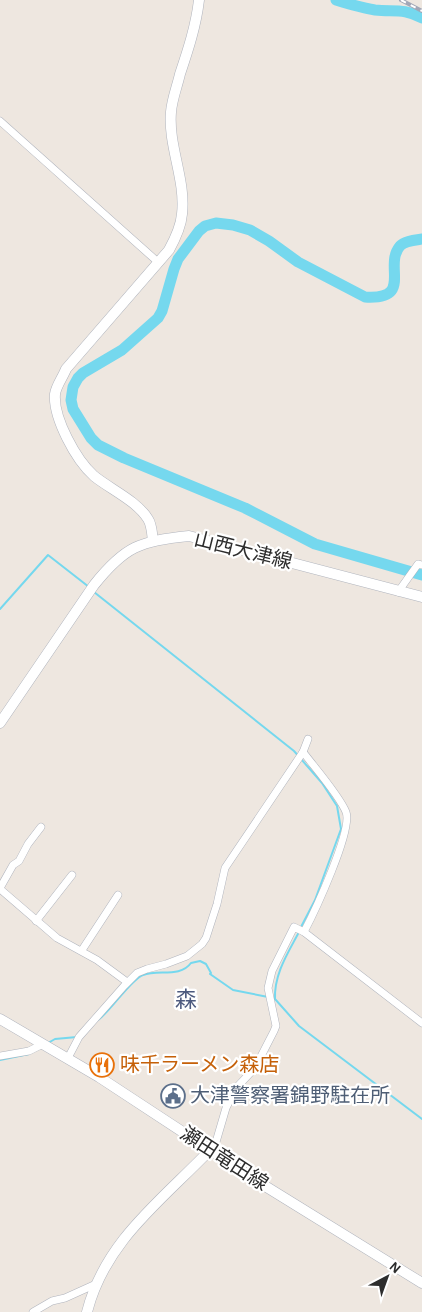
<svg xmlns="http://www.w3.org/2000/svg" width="422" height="1312" viewBox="0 0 422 1312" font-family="'Alegreya Sans','Noto Sans JP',sans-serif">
  <rect width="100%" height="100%" fill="#eee7e0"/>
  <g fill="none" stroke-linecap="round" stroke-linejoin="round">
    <g stroke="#75d8ee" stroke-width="2">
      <polyline points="94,592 294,751 322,783 337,806 341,829 315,900 301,927"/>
      <polyline points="0,609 48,555 89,587"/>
      <path d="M 275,999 C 274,974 288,953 299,932"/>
      <polyline points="275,999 299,1026 422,1119"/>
      <path d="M 98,1020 C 111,1011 131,979 143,975 C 158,969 180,978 191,963 L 200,961 L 206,964 L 211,973 L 210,974 L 233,990 L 268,997"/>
      <polyline points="48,1043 55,1039 77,1037"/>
      <polyline points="0,1060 29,1054"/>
    </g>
    <g stroke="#75d8ee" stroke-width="11">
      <path d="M 336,0 C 349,4 362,8 375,10 C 394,12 404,8 422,18"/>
      <path d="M 422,239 C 416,240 404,241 400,246 C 383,266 414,300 365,297 L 298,262 L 269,241 L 250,230 L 233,225 L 216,223 L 205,226 L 199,231 L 178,259 L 174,269 L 162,311 L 158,318 L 122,350 L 83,373 L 78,378 L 73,387 L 71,400 L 73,409 L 91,438 L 98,445 L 124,458 L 245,508 L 315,544 L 422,575"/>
    </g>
    <g stroke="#b0b4bd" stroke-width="8">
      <g id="street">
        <polyline points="0,121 159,263"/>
        <polyline points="398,592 418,564 422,565"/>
        <path d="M 303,752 C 315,768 339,795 346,812 C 353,830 314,913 304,932"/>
        <polyline points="0,888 13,865 19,861 28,844 41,827"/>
        <polyline points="0,889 57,938 97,960 127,982"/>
        <polyline points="36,921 72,875"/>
        <polyline points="82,950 118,895"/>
        <polyline points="0,1056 29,1051 41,1045"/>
        <polyline points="68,1058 79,1037 124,986 137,973 147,969 166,964 187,956 202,944 206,938 217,904 225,868 303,752 308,739"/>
        <polyline points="210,1150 216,1142 226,1108 236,1088 255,1068 274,1031 276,1026 268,988 272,971 294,927 304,932 422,1023"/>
        <polyline points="33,1312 52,1301 65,1298 96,1284"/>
      </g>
    </g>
    <g stroke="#b0b4bd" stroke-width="11">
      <g id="secondary">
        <path d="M 153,541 C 152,534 152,525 148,519 C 137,501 110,489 94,476 C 76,460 53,418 55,394 C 56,386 63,377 66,369 L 169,250 C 175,239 181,227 182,214 C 186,180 168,146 171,112 C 172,99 177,87 180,74 C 188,50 196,26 199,0"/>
        <path d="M 0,723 L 94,585 C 125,546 140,541 189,536 L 422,597"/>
        <polyline points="0,1019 99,1077 265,1186 422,1283"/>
        <path d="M 87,1312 C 105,1241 161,1201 210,1150"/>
      </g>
    </g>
    <use href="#street" stroke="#fff" stroke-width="7"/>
    <use href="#secondary" stroke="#fff" stroke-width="10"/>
    <g stroke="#a2a7b7" stroke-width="4">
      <polyline id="rail" points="401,0 422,11"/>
    </g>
    <use href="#rail" stroke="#fff" stroke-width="2" stroke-dasharray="5.5" stroke-linecap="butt"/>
  </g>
  <defs>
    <g id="restaurant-ring" transform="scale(1.25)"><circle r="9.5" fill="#fff" stroke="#e8710a" stroke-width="1.5"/><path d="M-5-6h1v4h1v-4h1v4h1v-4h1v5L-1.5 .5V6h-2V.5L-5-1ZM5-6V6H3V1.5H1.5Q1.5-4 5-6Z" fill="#e8710a"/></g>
    <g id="civic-ring" transform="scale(1.25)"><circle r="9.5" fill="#fff" stroke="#5c6f8a" stroke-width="1.5"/><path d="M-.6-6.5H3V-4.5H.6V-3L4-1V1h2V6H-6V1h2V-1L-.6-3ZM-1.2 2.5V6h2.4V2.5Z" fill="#5c6f8a"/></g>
  </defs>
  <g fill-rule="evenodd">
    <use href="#restaurant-ring" x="102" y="1065"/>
    <use href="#civic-ring" x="173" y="1096"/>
  </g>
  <g text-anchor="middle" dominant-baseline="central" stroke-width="4.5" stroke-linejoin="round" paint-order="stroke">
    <g font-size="20" fill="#2d2d2d" stroke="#fff">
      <text transform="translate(243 551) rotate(14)">山西大津線</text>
      <text transform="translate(224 1159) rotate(33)">瀬田竜田線</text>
    </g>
    <g font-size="20" fill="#c56008" stroke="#fff" text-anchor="start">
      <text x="120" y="1065">味千ラーメン森店</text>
    </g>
    <g font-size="20" fill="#4e5e75" stroke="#fff" text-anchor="start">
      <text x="190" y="1096">大津警察署錦野駐在所</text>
    </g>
    <g font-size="22" fill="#4d5a7e" stroke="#fff">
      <text x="186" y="1000">森</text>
    </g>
  </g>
  <g transform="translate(387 1277) rotate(41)" stroke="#ffffff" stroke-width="4" paint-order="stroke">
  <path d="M0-4L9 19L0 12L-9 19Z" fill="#2d2d2d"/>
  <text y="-8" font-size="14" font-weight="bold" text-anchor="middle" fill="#2d2d2d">N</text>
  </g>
</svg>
